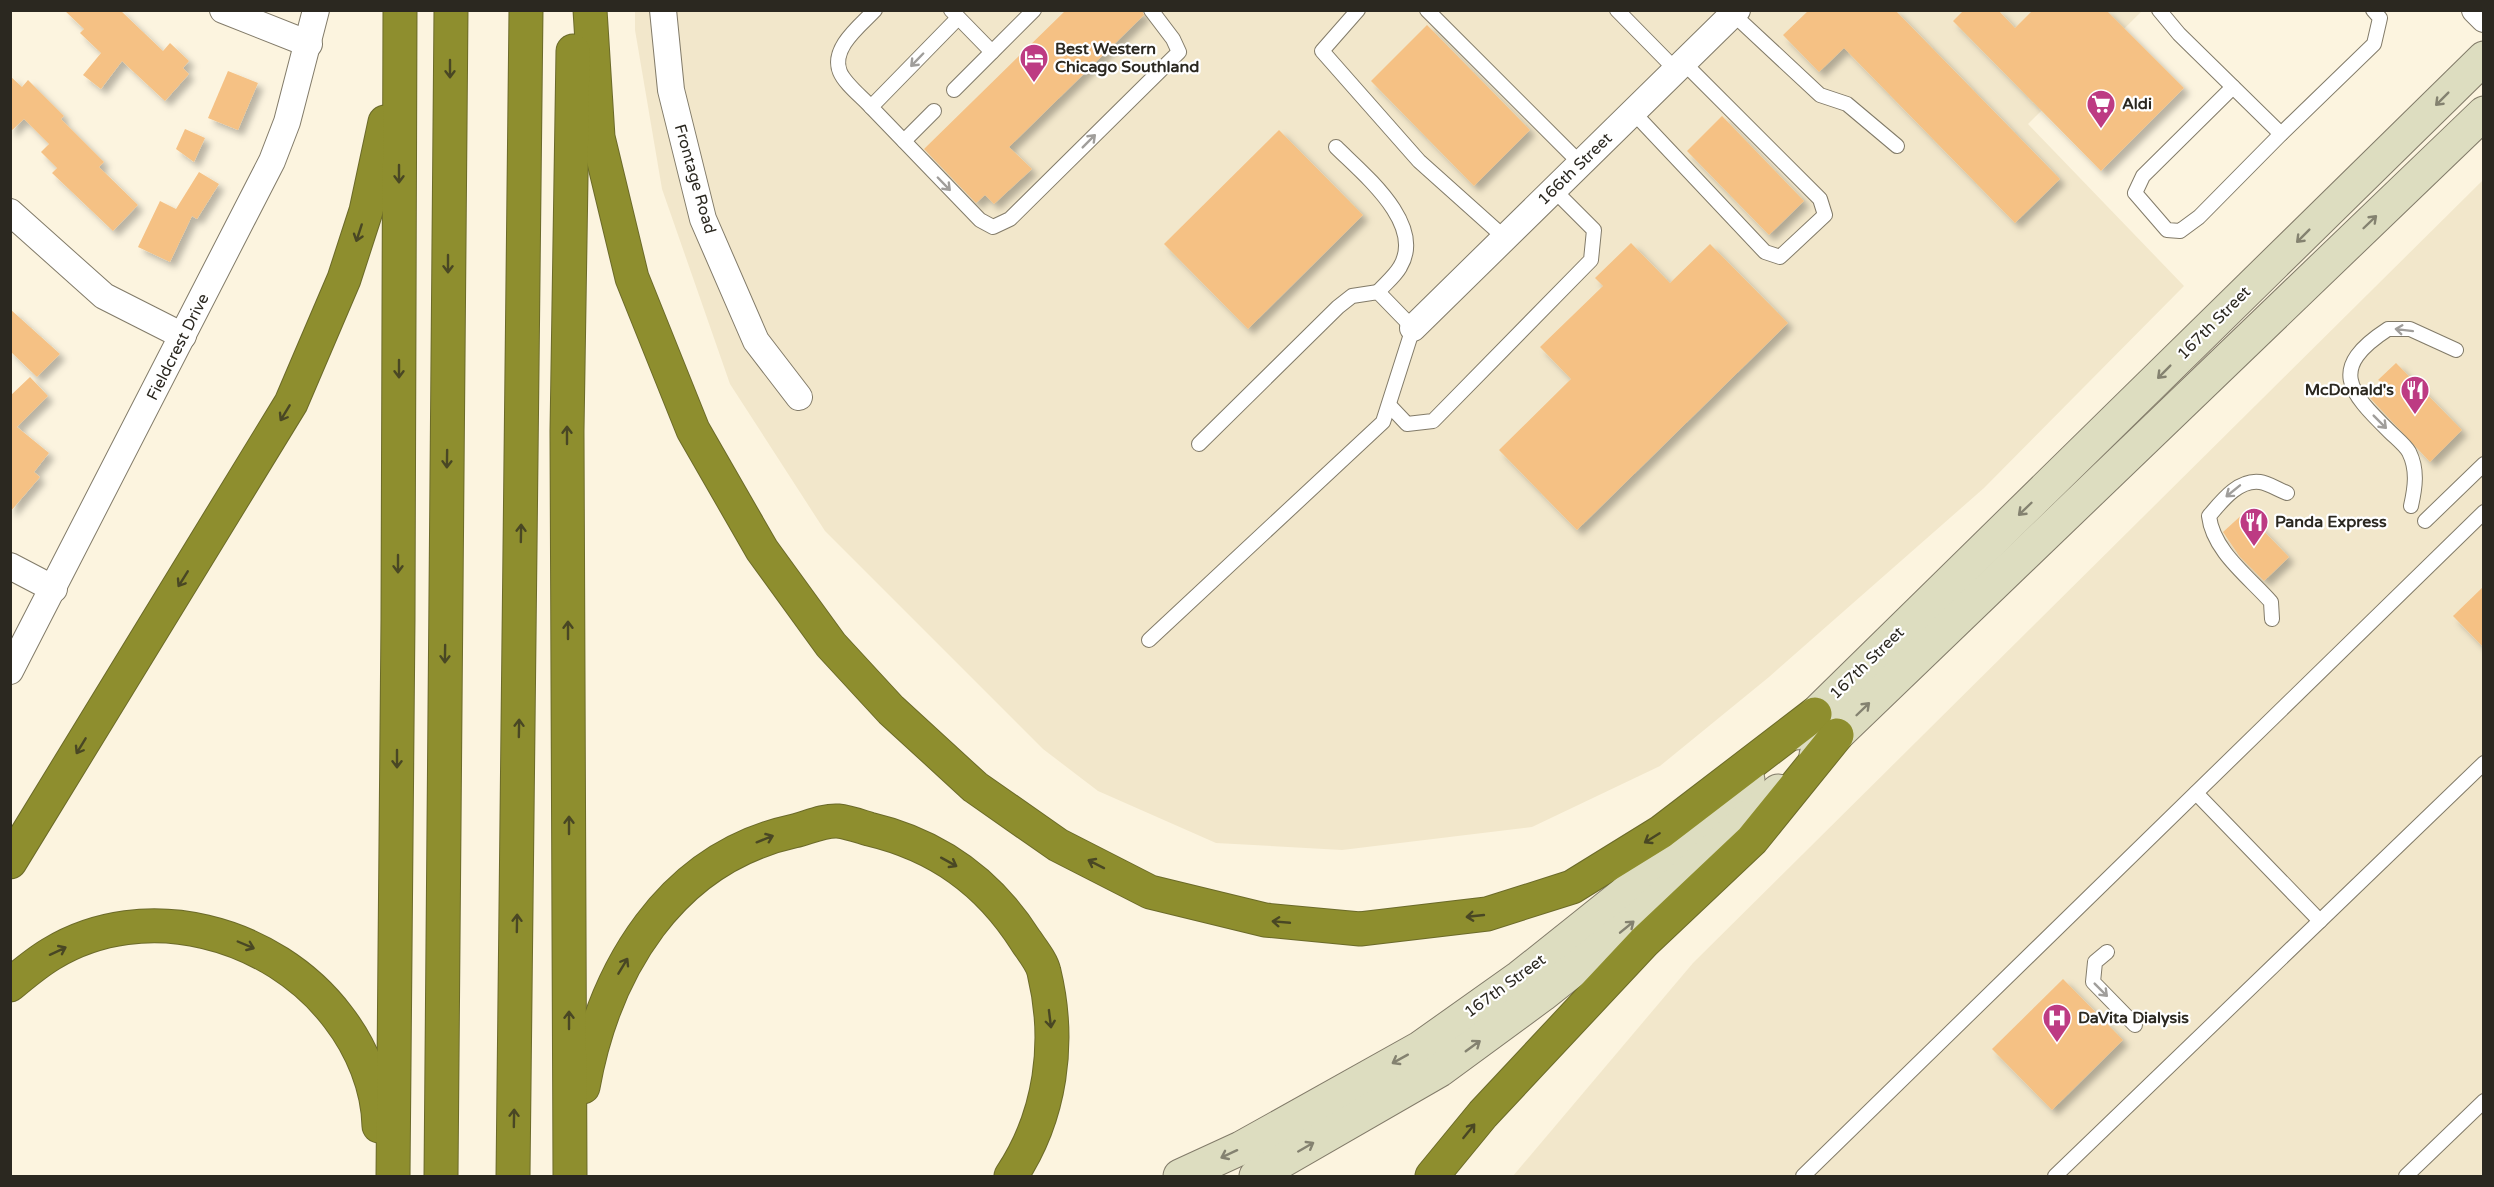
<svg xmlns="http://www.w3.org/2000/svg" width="2494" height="1187" viewBox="0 0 2494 1187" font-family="'Varela Round',sans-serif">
  <defs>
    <filter id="shadow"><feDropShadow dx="5.5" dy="5.5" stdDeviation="3" flood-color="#0004"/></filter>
  </defs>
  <rect width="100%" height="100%" fill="#fcf4df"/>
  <g fill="#f2e7cb">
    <polygon points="635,11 2142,11 2028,124 2184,286 1984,488 1769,677 1660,766 1532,827 1342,850 1216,843 1098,791 1043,749 825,531 730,384 662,189 635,30"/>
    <polygon points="2483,180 2483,1176 1513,1176 1693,963"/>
  </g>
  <g fill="#f5c184" filter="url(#shadow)">
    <polygon points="64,10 120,10 163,51 170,43 189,61 183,68 189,74 165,101 122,61 101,89 83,75 101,53 80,33 84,29"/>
    <polygon points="1066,10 1142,10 1144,15 1009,147 1032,169 994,204 985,195 976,203 924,149"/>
    <polygon points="1809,10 1895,10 2060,179 2015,223 1844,48 1819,72 1783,35"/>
    <polygon points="1964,10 1998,10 2015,28 2033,10 2106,10 2184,88 2101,171 1953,21"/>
    <polygon points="1427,25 1530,130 1474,186 1371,81"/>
    <polygon points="228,71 258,83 238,130 208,118"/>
    <polygon points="10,76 22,87 28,80 64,116 61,119 104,162 99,167 138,205 113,231 52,173 57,168 41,152 49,144 24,119 10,132"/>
    <polygon points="1722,116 1804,201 1769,235 1687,151"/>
    <polygon points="185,129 205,138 194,162 176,149"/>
    <polygon points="1279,130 1363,215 1248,329 1164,244"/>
    <polygon points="199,172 219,184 197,219 192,216 170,262 138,247 160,201 176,209"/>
    <polygon points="1631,243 1670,283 1710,244 1788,323 1577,530 1499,450 1571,379 1540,347 1603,286 1595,278"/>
    <polygon points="10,309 60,354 37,377 10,351"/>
    <polygon points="2396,363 2462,430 2430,462 2370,398 2384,384 2378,380"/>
    <polygon points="30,377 48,396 17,427 49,453 34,472 40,477 10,512 10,396"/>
    <polygon points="2245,512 2289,557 2264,581 2240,557 2223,532"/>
    <polygon points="2484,586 2484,648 2453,616"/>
    <polygon points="2063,979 2123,1040 2052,1110 1992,1049"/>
  </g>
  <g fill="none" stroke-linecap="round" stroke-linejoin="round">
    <g stroke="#827b69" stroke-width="16">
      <g id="lane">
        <polyline points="951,10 992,52 1034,10"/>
        <polyline points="1358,10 1322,51 1419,161 1505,238"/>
        <polyline points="1427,10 1581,164"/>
        <polyline points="1617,10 1676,70"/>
        <polyline points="2159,10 2179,34 2281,134 2374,44 2380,18 2373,10"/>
        <polyline points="1733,14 1820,95 1847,104 1897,146"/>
        <polyline points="958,18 871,107 980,220 993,227 1010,219 1179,52 1173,39 1151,10"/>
        <polyline points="2233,87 2143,176 2135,193 2167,230 2180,231 2199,217 2281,134"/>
        <polyline points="954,90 992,52"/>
        <path d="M 871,107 C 862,97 845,84 840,72 C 830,48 861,25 875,10"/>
        <polyline points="1633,112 1765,252 1780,257 1825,215 1820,199 1684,63"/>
        <polyline points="904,141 934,111"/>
        <path d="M 1336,147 C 1363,174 1426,224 1400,267 C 1395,276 1385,284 1378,292"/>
        <polyline points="1389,405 1407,424 1433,421 1591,260 1594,230 1554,190"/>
        <path d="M 2411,506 C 2415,488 2418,470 2409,452 C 2405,445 2396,438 2390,432 C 2348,391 2328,368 2388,329 L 2410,329 L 2456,350"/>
        <polyline points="2425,521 2484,464"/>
        <path d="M 2272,619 L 2271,602 C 2249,577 2213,551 2209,516 C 2221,502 2238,479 2260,482 C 2268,483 2279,490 2287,493"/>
        <polyline points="1149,640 1383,422 1413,328 1378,292 1352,296 1338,307 1199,444"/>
        <polyline points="2196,793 2320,921"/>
        <polyline points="2107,952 2095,962 2093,982 2135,1025"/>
        <polyline points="1803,1176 2484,512"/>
        <polyline points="2055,1176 2484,763"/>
        <polyline points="2406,1176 2484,1101"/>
      </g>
    </g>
    <g stroke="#827b69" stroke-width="28">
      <g id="street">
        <polyline points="223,10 309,44"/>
        <polyline points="663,10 671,90 703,219 756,341 799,397"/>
        <polyline points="2475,10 2484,19"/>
        <polyline points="10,212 104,296 183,336"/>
        <polyline points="1413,328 1737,10"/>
        <polyline points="10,566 54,589"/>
        <polyline points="10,671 272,161 287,122 316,10"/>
      </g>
    </g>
    <g stroke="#827b69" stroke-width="35">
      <g id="secondary">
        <polyline points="1796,733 2484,58"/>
        <polyline points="1816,755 2484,113"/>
        <polyline points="1180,1176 1241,1148 1420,1048 1520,977 1624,894 1748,780"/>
        <polyline points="1256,1176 1440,1070 1542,995 1640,917 1778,791"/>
      </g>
    </g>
    <g stroke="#6b6a29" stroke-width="35">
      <g id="highway">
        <polyline points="590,10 598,137 632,278 693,430 762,550 831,645 891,710 975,787 1058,845 1150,892 1265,920 1360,929 1487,914 1572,887 1661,832 1815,714"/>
        <polyline points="10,862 291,403 344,279 366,211 385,122"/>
        <path d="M 10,985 C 23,974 36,963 51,954 C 145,897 273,931 338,1017 C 362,1048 378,1087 379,1126"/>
        <path d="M 583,1087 C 604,970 670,858 794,831 C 807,828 824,820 838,821 C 848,822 859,826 869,829 C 937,845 988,881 1026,941 C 1032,950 1042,962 1044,972 C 1061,1042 1051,1116 1011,1176"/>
        <polyline points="393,1176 398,619 400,10"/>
        <polyline points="441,1176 451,10"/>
        <polyline points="513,1176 526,10"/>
        <polyline points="570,1176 567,431 573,51"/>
        <polyline points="1432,1176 1483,1114 1644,942 1752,840 1837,735"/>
      </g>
    </g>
    <use href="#lane" stroke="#fff" stroke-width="14"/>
    <use href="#street" stroke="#fff" stroke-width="26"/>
    <use href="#secondary" stroke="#ddddc0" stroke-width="33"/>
    <use href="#highway" stroke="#8e8e2e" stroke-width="33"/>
  </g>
  <defs><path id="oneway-shaft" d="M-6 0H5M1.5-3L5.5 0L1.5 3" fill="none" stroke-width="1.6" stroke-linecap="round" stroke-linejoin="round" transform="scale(1.5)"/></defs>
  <g stroke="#a09e9b">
    <use href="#oneway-shaft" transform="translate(917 60) rotate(134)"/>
    <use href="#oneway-shaft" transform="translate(1089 141) rotate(-45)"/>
    <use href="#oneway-shaft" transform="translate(944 184) rotate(46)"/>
    <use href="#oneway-shaft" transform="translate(2404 330) rotate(-173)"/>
    <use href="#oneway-shaft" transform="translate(2380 422) rotate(45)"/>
    <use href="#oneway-shaft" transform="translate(2233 491) rotate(141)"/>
    <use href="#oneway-shaft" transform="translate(2101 990) rotate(45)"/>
  </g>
  <g stroke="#494724">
    <use href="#oneway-shaft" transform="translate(450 69) rotate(90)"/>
    <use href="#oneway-shaft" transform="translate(399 174) rotate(90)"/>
    <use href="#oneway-shaft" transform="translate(359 233) rotate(108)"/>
    <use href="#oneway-shaft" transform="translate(448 264) rotate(90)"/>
    <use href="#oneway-shaft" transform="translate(399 369) rotate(90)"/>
    <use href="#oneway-shaft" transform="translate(285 413) rotate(121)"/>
    <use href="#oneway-shaft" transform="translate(567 435) rotate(-90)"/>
    <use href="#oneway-shaft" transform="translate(447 459) rotate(91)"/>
    <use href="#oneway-shaft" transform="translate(521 533) rotate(-89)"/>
    <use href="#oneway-shaft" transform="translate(398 564) rotate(90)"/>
    <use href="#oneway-shaft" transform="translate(183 579) rotate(122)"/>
    <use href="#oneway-shaft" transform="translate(568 630) rotate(-90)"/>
    <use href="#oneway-shaft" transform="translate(445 654) rotate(91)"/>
    <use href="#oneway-shaft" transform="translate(519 728) rotate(-89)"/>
    <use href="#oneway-shaft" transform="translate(81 746) rotate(121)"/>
    <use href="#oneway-shaft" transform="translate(397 759) rotate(90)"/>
    <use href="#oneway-shaft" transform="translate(569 825) rotate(-90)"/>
    <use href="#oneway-shaft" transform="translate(1652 838) rotate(148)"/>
    <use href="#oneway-shaft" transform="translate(765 839) rotate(-22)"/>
    <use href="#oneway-shaft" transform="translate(949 862) rotate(29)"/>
    <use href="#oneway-shaft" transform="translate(1096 864) rotate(-153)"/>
    <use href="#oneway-shaft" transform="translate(1475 916) rotate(174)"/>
    <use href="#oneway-shaft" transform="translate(1281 922) rotate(-175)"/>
    <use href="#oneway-shaft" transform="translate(517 923) rotate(-89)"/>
    <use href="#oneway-shaft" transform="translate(246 945) rotate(23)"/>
    <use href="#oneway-shaft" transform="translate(58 951) rotate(-25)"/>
    <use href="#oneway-shaft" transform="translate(623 966) rotate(-59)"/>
    <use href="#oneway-shaft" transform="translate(1050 1019) rotate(83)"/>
    <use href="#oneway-shaft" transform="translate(569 1020) rotate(-90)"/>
    <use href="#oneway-shaft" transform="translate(514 1118) rotate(-89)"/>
    <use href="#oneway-shaft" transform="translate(1469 1131) rotate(-51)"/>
  </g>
  <g stroke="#848270">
    <use href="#oneway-shaft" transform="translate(2442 99) rotate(135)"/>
    <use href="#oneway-shaft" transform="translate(2370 222) rotate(-44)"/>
    <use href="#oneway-shaft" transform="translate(2303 236) rotate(135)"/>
    <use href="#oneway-shaft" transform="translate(2164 372) rotate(135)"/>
    <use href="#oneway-shaft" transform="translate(2025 509) rotate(136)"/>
    <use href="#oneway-shaft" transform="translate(1863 709) rotate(-44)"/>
    <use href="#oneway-shaft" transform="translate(1627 927) rotate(-39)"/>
    <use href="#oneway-shaft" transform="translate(1473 1046) rotate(-36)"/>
    <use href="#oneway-shaft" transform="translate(1400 1059) rotate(151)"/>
    <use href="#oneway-shaft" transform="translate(1306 1147) rotate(-30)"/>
    <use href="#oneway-shaft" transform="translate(1229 1154) rotate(155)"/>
  </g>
  <defs>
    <g id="hotel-pin" transform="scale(1.5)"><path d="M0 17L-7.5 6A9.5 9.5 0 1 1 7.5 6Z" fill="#bd3b83" stroke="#fff"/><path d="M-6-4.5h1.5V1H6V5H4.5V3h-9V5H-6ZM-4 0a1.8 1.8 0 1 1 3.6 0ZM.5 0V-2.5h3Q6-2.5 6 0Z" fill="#fff"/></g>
    <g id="supermarket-pin" transform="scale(1.5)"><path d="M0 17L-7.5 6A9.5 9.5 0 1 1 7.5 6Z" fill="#bd3b83" stroke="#fff"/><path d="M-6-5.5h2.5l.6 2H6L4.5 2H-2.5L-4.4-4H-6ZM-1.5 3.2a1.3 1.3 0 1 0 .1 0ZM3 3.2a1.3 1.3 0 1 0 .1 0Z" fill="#fff"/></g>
    <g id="restaurant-pin" transform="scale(1.5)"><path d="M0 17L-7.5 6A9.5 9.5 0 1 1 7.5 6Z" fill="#bd3b83" stroke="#fff"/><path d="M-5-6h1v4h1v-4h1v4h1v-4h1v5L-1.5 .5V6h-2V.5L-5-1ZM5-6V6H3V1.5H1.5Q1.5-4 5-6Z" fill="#fff"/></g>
    <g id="hospital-pin" transform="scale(1.5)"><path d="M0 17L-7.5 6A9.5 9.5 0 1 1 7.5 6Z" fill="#bd3b83" stroke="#fff"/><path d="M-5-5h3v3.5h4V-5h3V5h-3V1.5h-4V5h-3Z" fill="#fff"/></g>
  </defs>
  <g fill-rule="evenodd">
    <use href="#hotel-pin" x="1034" y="58"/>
    <use href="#supermarket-pin" x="2101" y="104"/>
    <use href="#restaurant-pin" x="2415" y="390"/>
    <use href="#restaurant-pin" x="2254" y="522"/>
    <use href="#hospital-pin" x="2057" y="1018"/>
  </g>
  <g text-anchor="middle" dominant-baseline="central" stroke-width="4.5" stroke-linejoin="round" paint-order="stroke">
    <g font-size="16" font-weight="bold" fill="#2b2820" stroke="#fff" text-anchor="start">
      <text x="1055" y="49">Best Western<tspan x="1055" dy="18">Chicago Southland</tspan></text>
      <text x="2122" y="104">Aldi</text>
      <text x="2394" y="390" text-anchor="end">McDonald's</text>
      <text x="2275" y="522">Panda Express</text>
      <text x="2078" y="1018">DaVita Dialysis</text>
    </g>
    <g font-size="16" fill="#2b2820" stroke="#fff">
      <text transform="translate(1575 169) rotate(-44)">166th Street</text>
      <text transform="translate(695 179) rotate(74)">Frontage Road</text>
      <text transform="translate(2214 323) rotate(-45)">167th Street</text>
      <text transform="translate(178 347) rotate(-63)">Fieldcrest Drive</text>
      <text transform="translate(1867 663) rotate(-44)">167th Street</text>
      <text transform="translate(1505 986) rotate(-36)">167th Street</text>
    </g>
  </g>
  <rect width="2494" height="1187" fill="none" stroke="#2b2820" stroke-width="24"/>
</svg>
